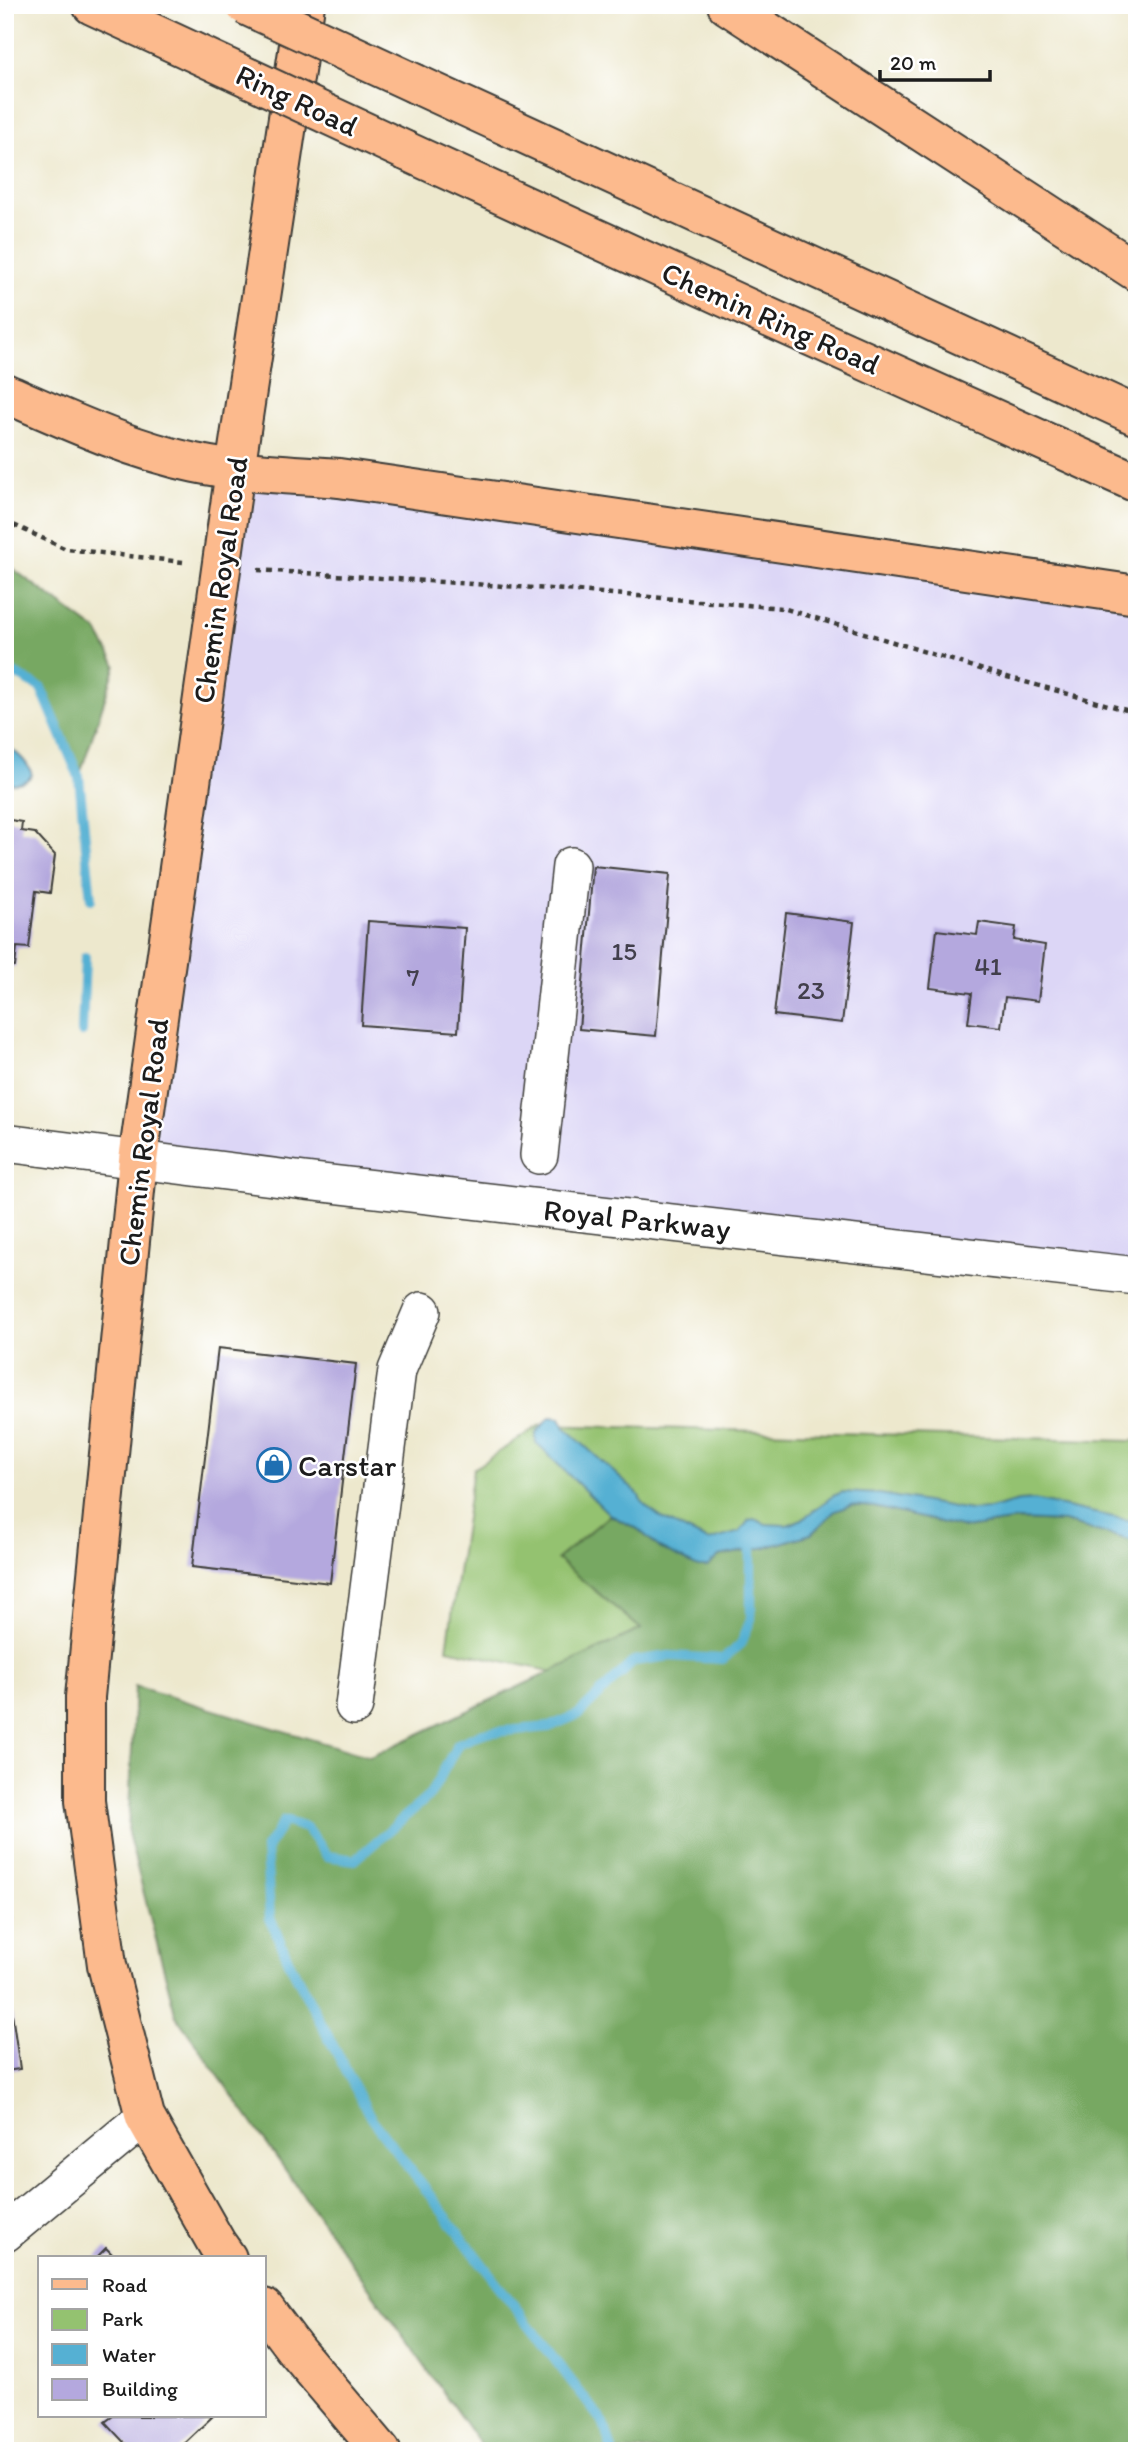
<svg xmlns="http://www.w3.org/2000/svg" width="1142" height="2456" viewBox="0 0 1142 2456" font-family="Itim,sans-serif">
  <rect width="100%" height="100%" fill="#fff"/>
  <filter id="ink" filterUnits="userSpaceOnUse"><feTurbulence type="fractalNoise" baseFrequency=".0143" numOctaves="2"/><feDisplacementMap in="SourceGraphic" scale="14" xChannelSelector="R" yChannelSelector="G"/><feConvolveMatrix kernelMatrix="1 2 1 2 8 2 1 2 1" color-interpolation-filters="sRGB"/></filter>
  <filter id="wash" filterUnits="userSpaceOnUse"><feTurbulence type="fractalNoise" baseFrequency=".00686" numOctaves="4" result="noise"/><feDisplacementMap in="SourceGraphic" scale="28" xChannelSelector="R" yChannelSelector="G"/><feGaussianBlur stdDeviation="1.57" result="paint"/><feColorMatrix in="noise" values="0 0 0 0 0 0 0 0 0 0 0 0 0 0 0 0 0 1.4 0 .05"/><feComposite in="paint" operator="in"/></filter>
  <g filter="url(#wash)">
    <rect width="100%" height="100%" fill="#ede8cd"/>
    <polygon fill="#dcd6f6" points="235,470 1137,595 1137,1276 138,1160"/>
    <polygon fill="#94c270" stroke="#586f46" stroke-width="2" points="540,1425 1133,1441 1137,1440 1137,1644 707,1705 447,1649 473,1469"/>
    <g fill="#77a862" stroke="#4a623f" stroke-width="2">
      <polygon points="5,563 97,631 116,665 79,777 41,688 5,668"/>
      <polygon points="851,1505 874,1507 965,1528 1017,1520 1064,1522 1137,1542 1137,2451 485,2451 176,2016 128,1833 135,1686 370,1757 641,1629 557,1559 610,1515 638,1529 661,1549 707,1567 719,1556 767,1547 811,1534 835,1511"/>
    </g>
    <g fill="#55b0d3" stroke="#386678" stroke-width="2">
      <path d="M 5,743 C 16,753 28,761 32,775 C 27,781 19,784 11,783 L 5,776 Z"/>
      <path d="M 550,1417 L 560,1418 L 565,1428 L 638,1494 C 646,1516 688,1530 708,1541 L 740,1532 L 749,1520 L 754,1519 L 766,1524 L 787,1525 L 802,1519 L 833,1496 L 843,1492 L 880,1494 L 971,1510 L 989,1509 L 1019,1501 L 1034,1500 L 1137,1522 L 1137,1542 L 1064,1522 L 1017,1520 L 965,1528 L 874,1507 L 851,1505 L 835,1511 L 811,1534 L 767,1547 L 719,1556 L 707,1567 L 698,1567 L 661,1549 L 638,1529 L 610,1515 L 536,1443 L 536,1433 Z"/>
    </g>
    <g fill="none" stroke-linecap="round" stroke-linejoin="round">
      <g stroke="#55b0d3" stroke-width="10">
        <polyline points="5,668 41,688 79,777 91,899"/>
        <polyline points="82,1032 85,957"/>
        <polyline points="612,2451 604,2424 371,2118 291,1966 270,1918 266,1848 284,1821 306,1828 327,1856 355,1860 430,1795 458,1744 483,1733 549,1727 579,1714 634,1661 669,1656 723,1659 741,1644 751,1619 751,1542"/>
      </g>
    </g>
    <g id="blocks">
      <g fill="#b4a8de">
        <polygon points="5,819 22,822 21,831 35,833 55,855 50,893 36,891 29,948 17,947 15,967 5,966"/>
        <polygon points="593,866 670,874 656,1036 579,1029"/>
        <polygon points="786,913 854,922 842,1023 774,1015"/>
        <polygon points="368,921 465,928 458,1032 361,1025"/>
        <polygon points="979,922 1016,927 1014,940 1045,945 1038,1001 1005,997 1001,1027 968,1023 972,993 930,988 937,930 977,935"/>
        <polygon points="218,1348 356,1364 330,1583 192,1567"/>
        <polygon points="5,1893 12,1919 5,1920"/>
        <polygon points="11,2007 20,2069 5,2071 5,2008"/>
        <polygon points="106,2248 116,2258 96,2258"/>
        <polygon points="113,2416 213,2416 176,2451 132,2451 105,2422"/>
      </g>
    </g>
  </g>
  <g filter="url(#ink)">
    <use href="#blocks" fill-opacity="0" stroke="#3b3b37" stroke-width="2"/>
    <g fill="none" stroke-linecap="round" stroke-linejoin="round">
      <g stroke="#3b3b37" stroke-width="40">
        <g id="minor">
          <polyline points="5,1143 305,1181 1137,1276"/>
          <polyline points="539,1155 571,866"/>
          <polyline points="354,1706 397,1370 422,1311"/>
          <polyline points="5,2233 145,2117"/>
        </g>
      </g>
      <g stroke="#3b3b37" stroke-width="42">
        <g id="major">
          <polyline points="227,2258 217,2244 145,2117 107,1965 85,1801 85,1697 138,1160 235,470 305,5"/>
          <polyline points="264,2308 294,2348 381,2451"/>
        </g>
      </g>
      <g stroke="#3b3b37" stroke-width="42">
        <g id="highway">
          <polyline points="92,5 189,50"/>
          <polyline points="727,5 1137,272"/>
          <polyline points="416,84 1137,416"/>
          <polyline points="406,151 748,308 1137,483"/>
          <path d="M 5,393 C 67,420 129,449 195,463 C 242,473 291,474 339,478 L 1137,595"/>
        </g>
      </g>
      <g stroke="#3b3b37" stroke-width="4.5" stroke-dasharray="5 5" stroke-linecap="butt">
        <polyline points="5,521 66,549 183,562"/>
        <polyline points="258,570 565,590 783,608 1000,675 1137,713"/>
      </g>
      <use href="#minor" stroke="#fff" stroke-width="37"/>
      <use href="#major" stroke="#fcba8d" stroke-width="38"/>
      <use href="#highway" stroke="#fcba8d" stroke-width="38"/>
      <g stroke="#3b3b37" stroke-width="42" stroke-linecap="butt">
        <g id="highway-bridge">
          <polyline points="245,5 416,84"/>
          <polyline points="189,50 406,151"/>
        </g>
      </g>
      <use href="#highway-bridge" stroke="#fcba8d" stroke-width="38"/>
    </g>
  </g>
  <defs>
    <g id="shop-ring" transform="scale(1.75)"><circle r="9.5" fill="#fff" stroke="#1f6fb2" stroke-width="1.5"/><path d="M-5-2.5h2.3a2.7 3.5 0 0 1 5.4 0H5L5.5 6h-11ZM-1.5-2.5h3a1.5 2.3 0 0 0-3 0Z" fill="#1f6fb2"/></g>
  </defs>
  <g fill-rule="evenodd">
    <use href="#shop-ring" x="274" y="1465"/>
  </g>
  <g text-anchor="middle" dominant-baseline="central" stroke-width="5" stroke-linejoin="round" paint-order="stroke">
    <g font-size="26" fill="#423f4c">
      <text x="624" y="951">15</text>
      <text x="988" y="966">41</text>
      <text x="413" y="977">7</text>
      <text x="811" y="990">23</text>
    </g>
    <g font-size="30" fill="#1c1c1c" stroke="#fff">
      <text transform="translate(297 100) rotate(25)">Ring Road</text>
      <text transform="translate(771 318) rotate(24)">Chemin Ring Road</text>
      <text transform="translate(220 580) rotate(-82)">Chemin Royal Road</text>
      <text transform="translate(143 1142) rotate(-83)">Chemin Royal Road</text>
      <text transform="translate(637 1219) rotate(6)">Royal Parkway</text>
    </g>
    <g font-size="30" fill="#1c1c1c" stroke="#fff" text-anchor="start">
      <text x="298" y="1465">Carstar</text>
    </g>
  </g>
  <rect width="1142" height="2456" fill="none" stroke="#fff" stroke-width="28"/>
  <rect x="38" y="2256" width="228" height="161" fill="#ffffff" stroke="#a4a4a4" stroke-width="2"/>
  <rect x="52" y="2279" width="35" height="10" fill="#fcba8d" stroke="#a4a4a4" stroke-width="2"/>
  <text x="102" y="2292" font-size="21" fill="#1c1c1c">Road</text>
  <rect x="52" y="2309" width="35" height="21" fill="#94c270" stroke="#a4a4a4" stroke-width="2"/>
  <text x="102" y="2326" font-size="21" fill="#1c1c1c">Park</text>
  <rect x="52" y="2344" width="35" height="21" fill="#55b0d3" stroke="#a4a4a4" stroke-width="2"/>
  <text x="102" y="2362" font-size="21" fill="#1c1c1c">Water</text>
  <rect x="52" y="2379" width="35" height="21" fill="#b4a8de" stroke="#a4a4a4" stroke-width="2"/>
  <text x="102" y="2396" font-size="21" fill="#1c1c1c">Building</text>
  <path d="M880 70v10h110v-10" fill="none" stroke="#1c1c1c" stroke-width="3.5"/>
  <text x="890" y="70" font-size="21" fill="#1c1c1c" stroke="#ffffff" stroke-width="5" paint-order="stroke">20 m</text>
</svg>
